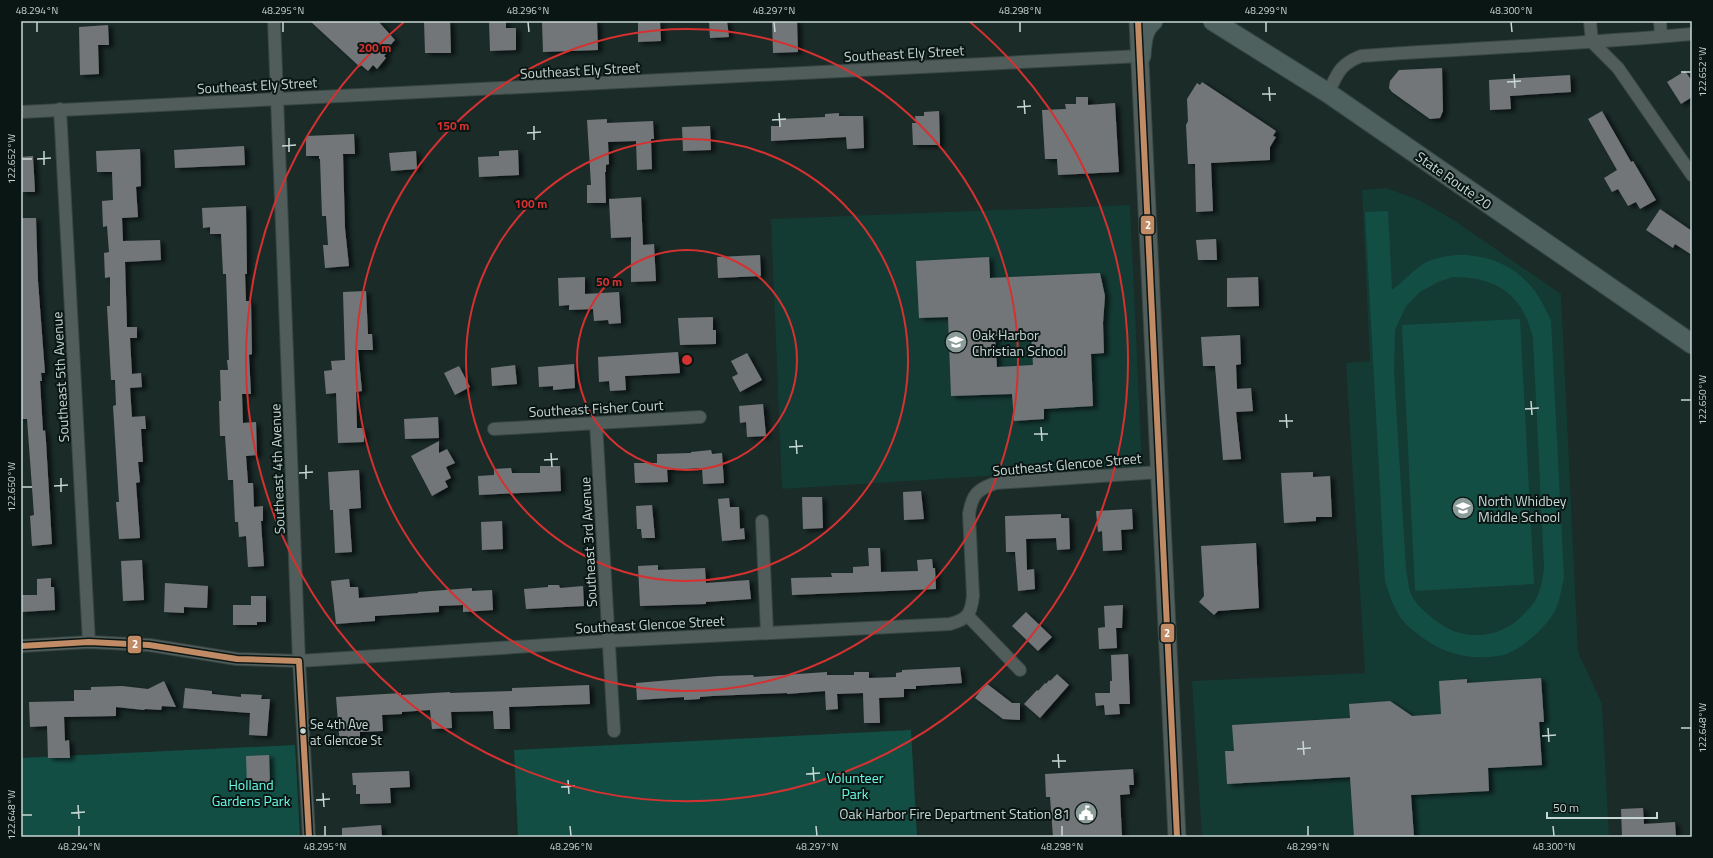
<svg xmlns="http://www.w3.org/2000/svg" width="1713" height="858" viewBox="0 0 1713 858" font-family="'Titillium Web',sans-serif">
  <defs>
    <filter id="shadow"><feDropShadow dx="4.5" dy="2.5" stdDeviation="2" flood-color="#0009"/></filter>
  </defs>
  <rect width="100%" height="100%" fill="#1a2b28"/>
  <g fill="#143a34">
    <polygon points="1386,188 1419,200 1452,219 1561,294 1578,652 1602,704 1609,837 1202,837 1192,681 1365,673 1346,363 1370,361 1362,190"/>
    <polygon points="1130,205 1142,466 782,489 771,219"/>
  </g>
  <g fill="#134e45" fill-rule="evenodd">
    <path d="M 1388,211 L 1392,290 C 1403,282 1413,270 1425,263 C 1458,247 1503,256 1527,282 C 1538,293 1545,307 1551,321 L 1564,578 C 1561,590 1559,606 1552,616 C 1542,630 1520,651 1503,655 C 1470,662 1440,653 1415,632 C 1412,629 1407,626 1404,622 C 1394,610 1390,596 1385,581 L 1365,212 ZM 1453,277 C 1496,277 1523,294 1533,338 L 1544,566 C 1543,579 1541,590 1535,601 C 1533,605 1528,609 1525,613 C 1502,639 1463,643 1435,620 C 1426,613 1416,605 1411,594 C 1408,587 1408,577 1406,570 L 1394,372 L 1395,330 L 1406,306 L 1420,292 L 1438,282 Z"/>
    <polygon points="1520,319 1534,584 1415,591 1402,325"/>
    <polygon points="911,730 917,837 518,837 514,750"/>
    <polygon points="295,745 300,837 21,837 21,758"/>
  </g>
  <g fill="#737678" fill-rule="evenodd" filter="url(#shadow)">
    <polygon points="310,21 378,21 395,40 385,51 387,53 384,56 386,58 377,69 373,65 368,71 361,65 360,67"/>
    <polygon points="424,21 450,21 451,53 425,53"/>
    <polygon points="489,21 506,21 506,28 516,28 516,50 490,51"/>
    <polygon points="597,21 598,50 543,52 542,22"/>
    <polygon points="638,21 660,21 661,41 638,42"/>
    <polygon points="709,21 727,21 729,37 710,38"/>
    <polygon points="772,21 797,21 798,52 773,53"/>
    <polygon points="108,25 109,45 98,45 99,74 80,75 79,27"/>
    <polygon points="1442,68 1443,111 1440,118 1430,119 1392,92 1389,88 1390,81 1399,70"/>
    <polygon points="1685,71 1692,81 1692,97 1681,104 1667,82"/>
    <polygon points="1570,75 1571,92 1510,96 1511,109 1490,110 1489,80"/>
    <polygon points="1202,82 1276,131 1273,136 1276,137 1270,147 1270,160 1211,163 1213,211 1196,212 1195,164 1188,164 1186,125 1188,121 1187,99 1197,83 1200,85"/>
    <polygon points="1076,97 1088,97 1088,105 1115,103 1119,172 1058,175 1057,159 1045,159 1042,110 1066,109 1065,104 1076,104"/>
    <polygon points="939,111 940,145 913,145 912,123 916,123 915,116 924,116 924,112"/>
    <polygon points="1602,111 1631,162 1633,161 1656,200 1640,209 1636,202 1628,206 1618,189 1612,192 1604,178 1617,170 1588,119"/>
    <polygon points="839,113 839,116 863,116 864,148 847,149 846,137 771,141 771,126 780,126 780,119 825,117 825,114"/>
    <polygon points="607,119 607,123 653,121 654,139 651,139 652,169 637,170 636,141 608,142 609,164 606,165 606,172 605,172 606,203 587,203 587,185 591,185 587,120"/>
    <polygon points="710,126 711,150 683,151 682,127"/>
    <polygon points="354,134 355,154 343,154 345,228 349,266 325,268 323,245 328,245 326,216 322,216 320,159 319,159 319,156 306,156 306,136"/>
    <polygon points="244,146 245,165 175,168 174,150"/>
    <polygon points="140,149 141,186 136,187 138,217 122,218 123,241 160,240 161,260 125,262 127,327 137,327 137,338 130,338 132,374 141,373 142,387 130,388 132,417 145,416 146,429 141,429 143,462 138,462 140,482 136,483 140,538 119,539 116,502 119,502 113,406 116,405 115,380 111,380 107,306 110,306 110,277 105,278 104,253 109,252 107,226 103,227 102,201 113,200 112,172 97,172 96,151"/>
    <polygon points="518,150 519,175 479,177 478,157 499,156 499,151"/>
    <polygon points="416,151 417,169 391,171 389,153"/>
    <polygon points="33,156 35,192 21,192 21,157"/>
    <polygon points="641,197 643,245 654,244 656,281 631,282 631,237 611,238 609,199"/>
    <polygon points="246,206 247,274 245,274 246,301 251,301 252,354 249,355 251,394 242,394 243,423 256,422 257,455 246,456 248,483 253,483 254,507 263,506 263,521 261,521 264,566 248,567 246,536 239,537 238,522 235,522 233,480 228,480 225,436 220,436 219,401 221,401 220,370 228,370 227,360 229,360 226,274 223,274 221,234 210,234 210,227 203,228 202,208"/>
    <polygon points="1660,209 1692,231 1692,255 1675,244 1673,248 1646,230"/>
    <polygon points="21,218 36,218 38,281 45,373 41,373 42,381 40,381 43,431 45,430 46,441 52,544 32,546 30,516 34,515 27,419 21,419"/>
    <polygon points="1216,239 1217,260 1198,260 1196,240"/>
    <polygon points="760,255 761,276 718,278 717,257"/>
    <path d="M 989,257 L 990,278 L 1100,273 L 1105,296 L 1103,323 L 1104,353 L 1091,354 L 1093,406 L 1044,409 L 1044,419 L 1014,421 L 1012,394 L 951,396 L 948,317 L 919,318 L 916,261 ZM 1031,334 L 1033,365 L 997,367 L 995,336 Z"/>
    <polygon points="585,277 585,294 619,292 621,323 609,324 608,320 594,321 593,309 569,310 569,305 559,306 558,278"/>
    <polygon points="1258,277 1259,306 1227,307 1227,278"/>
    <polygon points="366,291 368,334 372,334 373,350 358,350 362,391 356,392 357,428 364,428 364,442 338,443 336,393 326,394 324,371 332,370 331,361 345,360 343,292"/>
    <polygon points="713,317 713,330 716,330 716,344 680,345 678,318"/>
    <polygon points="1240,335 1241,364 1236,365 1237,389 1251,388 1253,411 1236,412 1241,459 1223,460 1215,366 1203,366 1201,337"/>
    <polygon points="678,352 680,373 625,376 626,390 610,391 609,381 599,382 598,357"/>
    <polygon points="747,353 762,380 740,392 732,377 738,374 731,361"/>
    <polygon points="574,364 575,388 553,390 553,386 539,387 538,367"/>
    <polygon points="515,365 517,384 492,386 491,368"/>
    <polygon points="459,366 470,387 455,395 444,373"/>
    <polygon points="763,404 766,436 747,437 746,422 740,423 739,406"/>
    <polygon points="438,417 439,438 405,439 404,419"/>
    <polygon points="439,441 439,453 447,449 455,463 446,467 451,478 445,481 448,487 432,496 411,456"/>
    <polygon points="711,450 712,454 722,453 724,483 703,484 702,468 667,470 668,482 635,483 634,463 657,463 657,454 691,453 691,452"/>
    <polygon points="540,466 560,466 561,491 479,495 478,476 494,475 494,469 511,468 512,473 540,473"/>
    <polygon points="359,470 361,508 349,509 352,552 335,553 333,510 330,510 328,472"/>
    <polygon points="1313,472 1313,477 1330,476 1332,517 1316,517 1316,521 1284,523 1281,473"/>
    <polygon points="921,491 924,519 904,520 903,492"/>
    <polygon points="802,497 822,497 823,528 803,529"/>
    <polygon points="729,498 730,507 739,507 740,529 744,528 745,539 722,541 718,499"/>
    <polygon points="652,505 655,538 642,538 641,529 637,529 636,506"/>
    <polygon points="1132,509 1133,529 1121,530 1122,550 1103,551 1102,531 1098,532 1096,511"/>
    <polygon points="1061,514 1061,518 1069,518 1070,549 1057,550 1056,538 1026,539 1027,570 1034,569 1035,589 1018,591 1015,552 1006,552 1005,516"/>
    <polygon points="502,521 503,549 482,550 481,522"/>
    <polygon points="1256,543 1259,608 1218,611 1214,615 1199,602 1204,596 1201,546"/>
    <polygon points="868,548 880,548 881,572 918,571 917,560 932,559 933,568 935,568 936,589 792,595 791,578 832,577 831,573 853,573 853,567 869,566"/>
    <polygon points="142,560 144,600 123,601 121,561"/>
    <polygon points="658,565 658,570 705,568 706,583 749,580 751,599 706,602 706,604 640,606 638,566"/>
    <polygon points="51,578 51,587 54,587 55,610 21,612 21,595 37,595 37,579"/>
    <polygon points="349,579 350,587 358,587 359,598 418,593 418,592 472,588 472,591 492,590 493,610 463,612 463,605 439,606 439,612 375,616 375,621 336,624 331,581"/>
    <polygon points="165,583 208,586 207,608 184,607 184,613 164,612"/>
    <polygon points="548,585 559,585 560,588 583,586 584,606 526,609 524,589 548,587"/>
    <polygon points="251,596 266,596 266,622 257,622 257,625 233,625 233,605 251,605"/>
    <polygon points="1123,605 1122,628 1116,628 1117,648 1099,649 1098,628 1105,627 1104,606"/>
    <polygon points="1026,612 1052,637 1038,651 1012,626"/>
    <polygon points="1128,654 1130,704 1119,704 1120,714 1105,715 1104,705 1096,706 1095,693 1110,693 1110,681 1112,681 1111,655"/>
    <polygon points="960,667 962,683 916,686 916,689 904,689 904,697 879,698 880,723 864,723 863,693 837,694 838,709 826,710 825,691 787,694 787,693 712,696 700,697 700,699 684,700 684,697 637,700 636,683 718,676 753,675 754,677 827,672 827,675 854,675 854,672 869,672 869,678 896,677 896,673 902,672 902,670"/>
    <polygon points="1057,674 1069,685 1040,718 1024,704 1037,690 1038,691 1045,683 1046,684 1049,680 1050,681"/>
    <polygon points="1541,678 1544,722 1539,722 1542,765 1488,768 1489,791 1411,795 1414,837 1354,837 1350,777 1227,784 1225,751 1234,751 1232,725 1350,718 1349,704 1390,701 1412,716 1441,714 1439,681 1467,679 1467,683"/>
    <polygon points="164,681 176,707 162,706 161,710 145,709 144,710 116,707 116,716 64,717 65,741 69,740 70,758 48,758 47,726 30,727 29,702 74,701 74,690 91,690 91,687 122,686 148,689"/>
    <polygon points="986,683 1012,703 1020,703 1020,720 1003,719 975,698"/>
    <polygon points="589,685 590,704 509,707 510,729 494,729 493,711 451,712 452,728 432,729 430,710 402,712 402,714 382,715 383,731 360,732 360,745 340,746 336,697 401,693 401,695 450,692 450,693 512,691 512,688"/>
    <polygon points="185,688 212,691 212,694 241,697 241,694 262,695 261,699 270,699 267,736 249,735 250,713 183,708"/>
    <polygon points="269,755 270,784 247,785 246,756"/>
    <polygon points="1133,769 1134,785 1129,785 1130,794 1120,795 1122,837 1053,837 1050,797 1046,797 1045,774"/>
    <polygon points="409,771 410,787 390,788 391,803 360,804 360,794 356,794 356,785 353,785 352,773"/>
    <polygon points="1643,808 1644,824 1675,822 1676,837 1622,837 1621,809"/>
    <polygon points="381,825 382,837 342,837 342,828"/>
  </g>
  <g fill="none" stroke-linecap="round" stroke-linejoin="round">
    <g stroke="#384643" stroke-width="14">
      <g id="street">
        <polyline points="274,21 299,661 309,837"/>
        <polyline points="1590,21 1592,42"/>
        <polyline points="1660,21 1661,36"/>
        <polyline points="1592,42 1618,68 1692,175"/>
        <path d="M 1328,93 C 1338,73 1339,65 1361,56 C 1472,48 1582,44 1692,34"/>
        <polyline points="60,109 89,642"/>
        <polyline points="21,112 1141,56"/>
        <polyline points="596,423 614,731"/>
        <polyline points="494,429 700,417"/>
        <polyline points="762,521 767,632"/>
        <polyline points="968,616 1020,670"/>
        <path d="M 21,646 L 89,642 L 149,645 L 237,659 L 299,661 L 609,641 L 950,624 C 968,619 971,614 973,596 L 969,514 C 972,495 977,489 996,483 L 1160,472"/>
      </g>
    </g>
    <g stroke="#384643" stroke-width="19">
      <polyline id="secondary" points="1138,21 1177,837"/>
    </g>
    <g stroke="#384643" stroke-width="21">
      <g id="primary">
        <polyline points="1213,21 1328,93 1692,344"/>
        <path d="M 1141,56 C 1142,45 1142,29 1153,21"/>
      </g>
    </g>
    <use href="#street" stroke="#515d5b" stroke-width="12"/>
    <use href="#secondary" stroke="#515d5b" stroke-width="17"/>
    <use href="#primary" stroke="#4f615e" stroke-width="19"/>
    <g stroke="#0a1614" stroke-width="9">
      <g id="bus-1">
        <polyline points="1138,21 1177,837"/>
        <polyline points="21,646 89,642 149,645 237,659 299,661 309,837"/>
      </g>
    </g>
    <use href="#bus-1" stroke="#c18c65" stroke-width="6"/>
  </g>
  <path fill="none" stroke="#c7d7d4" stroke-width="1.5" d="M 37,22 L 37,32M 283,22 L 283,32M 528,22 L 529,32M 774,22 L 775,32M 1020,22 L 1020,32M 1266,22 L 1266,32M 1511,22 L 1512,32M 1681,72 L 1691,72M 1514,74 L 1515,88M 1507,82 L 1521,81M 1269,87 L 1270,101M 1262,94 L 1276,94M 1024,100 L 1025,114M 1017,107 L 1031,106M 779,113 L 780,127M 772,120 L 786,119M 534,126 L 534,140M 527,133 L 541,132M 289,138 L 289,152M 282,146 L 296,145M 44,151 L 44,165M 22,159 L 32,159M 37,159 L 51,158M 1681,400 L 1691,400M 1531,401 L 1532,415M 1525,409 L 1539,408M 1286,414 L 1287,428M 1279,421 L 1293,421M 1041,427 L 1042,441M 1034,434 L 1048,434M 796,440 L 797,454M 789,447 L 803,446M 551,453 L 552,467M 544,460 L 558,459M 306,465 L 306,479M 299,473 L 313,472M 61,478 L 61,492M 54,486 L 68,485M 22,487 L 32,487M 1548,728 L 1549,742M 1681,728 L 1691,728M 1542,736 L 1556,735M 1303,741 L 1304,755M 1297,749 L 1311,748M 1058,754 L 1059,768M 1052,761 L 1066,761M 813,767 L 814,781M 806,774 L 820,773M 568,780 L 569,794M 561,787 L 575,786M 323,793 L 324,807M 316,800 L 330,799M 78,805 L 79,819M 71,813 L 85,812M 22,815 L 32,815M 79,826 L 79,836M 325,826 L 325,836M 570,826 L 571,836M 816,826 L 817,836M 1062,826 L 1062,836M 1308,826 L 1308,836M 1553,826 L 1554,836"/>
  <g fill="none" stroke="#d53131" stroke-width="2">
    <circle cx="687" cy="360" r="110"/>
    <circle cx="687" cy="360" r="221"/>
    <circle cx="687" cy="360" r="331"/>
    <path d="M970 22A441 441 0 1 1 404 22"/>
  </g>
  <defs>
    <g id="school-disc" transform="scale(1.15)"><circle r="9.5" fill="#8a9b98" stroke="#0a1614"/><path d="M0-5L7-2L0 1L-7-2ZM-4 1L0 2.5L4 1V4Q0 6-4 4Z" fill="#fff"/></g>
    <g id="civic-disc" transform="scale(1.15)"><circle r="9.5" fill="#8a9b98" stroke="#0a1614"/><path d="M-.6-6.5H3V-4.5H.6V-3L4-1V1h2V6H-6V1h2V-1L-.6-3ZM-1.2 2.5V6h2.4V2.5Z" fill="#fff"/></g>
  </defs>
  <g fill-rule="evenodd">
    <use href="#school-disc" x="956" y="342"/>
    <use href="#school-disc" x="1463" y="508"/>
    <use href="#civic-disc" x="1086" y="813"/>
  </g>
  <circle fill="#c7d7d4" stroke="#0a1614" stroke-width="1.5" cx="303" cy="731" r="3.5"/>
  <g text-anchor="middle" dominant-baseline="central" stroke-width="4" stroke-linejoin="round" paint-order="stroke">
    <g font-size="13" fill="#c7d7d4" stroke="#0a1614" text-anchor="start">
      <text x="310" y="724">Se 4th Ave<tspan x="310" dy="16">at Glencoe St</tspan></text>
    </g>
    <g font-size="14" fill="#c7d7d4" stroke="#0a1614">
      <text transform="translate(904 53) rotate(-3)">Southeast Ely Street</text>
      <text transform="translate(580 70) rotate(-3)">Southeast Ely Street</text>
      <text transform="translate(257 85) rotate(-3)">Southeast Ely Street</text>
      <text transform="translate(1454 180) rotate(35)">State Route 20</text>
      <text transform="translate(60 377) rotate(-93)">Southeast 5th Avenue</text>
      <text transform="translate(596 408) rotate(-3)">Southeast Fisher Court</text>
      <text transform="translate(1067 464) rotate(-5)">Southeast Glencoe Street</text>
      <text transform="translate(277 469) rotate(-92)">Southeast 4th Avenue</text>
      <text transform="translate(588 542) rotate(-93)">Southeast 3rd Avenue</text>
      <text transform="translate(650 624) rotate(-3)">Southeast Glencoe Street</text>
    </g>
    <g font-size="14" fill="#c7d7d4" stroke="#0a1614" text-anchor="start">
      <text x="972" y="334">Oak Harbor<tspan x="972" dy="16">Christian School</tspan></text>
      <text x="1478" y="500">North Whidbey<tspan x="1478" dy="16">Middle School</tspan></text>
      <text x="1070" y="813" text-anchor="end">Oak Harbor Fire Department Station 81</text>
    </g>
    <g font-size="14" fill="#68fce6" stroke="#0a1614">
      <text x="855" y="777">Volunteer<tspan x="855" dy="16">Park</tspan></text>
      <text x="251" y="784">Holland<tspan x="251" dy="16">Gardens Park</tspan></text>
    </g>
  </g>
  <circle cx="687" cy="360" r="6" fill="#d53131" stroke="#0a1614" stroke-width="2"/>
  <g font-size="12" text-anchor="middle" font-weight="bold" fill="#d53131" stroke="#0a1614" stroke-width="4" stroke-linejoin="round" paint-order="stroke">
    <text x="375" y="52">200 m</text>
    <text x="453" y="130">150 m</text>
    <text x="531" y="208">100 m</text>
    <text x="609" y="286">50 m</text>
  </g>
  <g stroke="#0a1614" stroke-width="1.5">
    <rect x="1140" y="215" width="15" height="20" rx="4" fill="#c18c65"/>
    <rect x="1160" y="623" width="15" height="20" rx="4" fill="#c18c65"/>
    <rect x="127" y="635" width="15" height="19" rx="4" fill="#c18c65"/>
  </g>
  <g font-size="11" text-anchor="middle" font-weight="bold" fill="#fff">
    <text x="1148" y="229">2</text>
    <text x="1167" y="637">2</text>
    <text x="135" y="648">2</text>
  </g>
  <rect width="1713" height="858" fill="none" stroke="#0a1614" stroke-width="44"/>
  <path d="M1547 812v6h110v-6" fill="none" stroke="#c7d7d4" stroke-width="2"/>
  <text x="1553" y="812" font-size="12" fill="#c7d7d4" stroke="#0a1614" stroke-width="3" paint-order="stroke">50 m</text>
  <rect x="22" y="22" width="1669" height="814" fill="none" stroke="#c7d7d4" stroke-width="1.5"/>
  <g font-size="10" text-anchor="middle" fill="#c7d7d4">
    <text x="37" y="14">48.294°N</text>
    <text x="283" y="14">48.295°N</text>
    <text x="528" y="14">48.296°N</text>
    <text x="774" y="14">48.297°N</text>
    <text x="1020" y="14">48.298°N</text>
    <text x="1266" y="14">48.299°N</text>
    <text x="1511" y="14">48.300°N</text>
    <text transform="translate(1702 72) rotate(-90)" y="4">122.652°W</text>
    <text transform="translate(11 159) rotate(-90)" y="4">122.652°W</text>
    <text transform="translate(1702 400) rotate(-90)" y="4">122.650°W</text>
    <text transform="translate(11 487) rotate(-90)" y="4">122.650°W</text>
    <text transform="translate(1702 728) rotate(-90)" y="4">122.648°W</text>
    <text transform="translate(11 815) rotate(-90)" y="4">122.648°W</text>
    <text x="79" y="850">48.294°N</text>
    <text x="325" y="850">48.295°N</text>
    <text x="571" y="850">48.296°N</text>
    <text x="817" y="850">48.297°N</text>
    <text x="1062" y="850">48.298°N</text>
    <text x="1308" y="850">48.299°N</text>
    <text x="1554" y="850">48.300°N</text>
  </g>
</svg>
